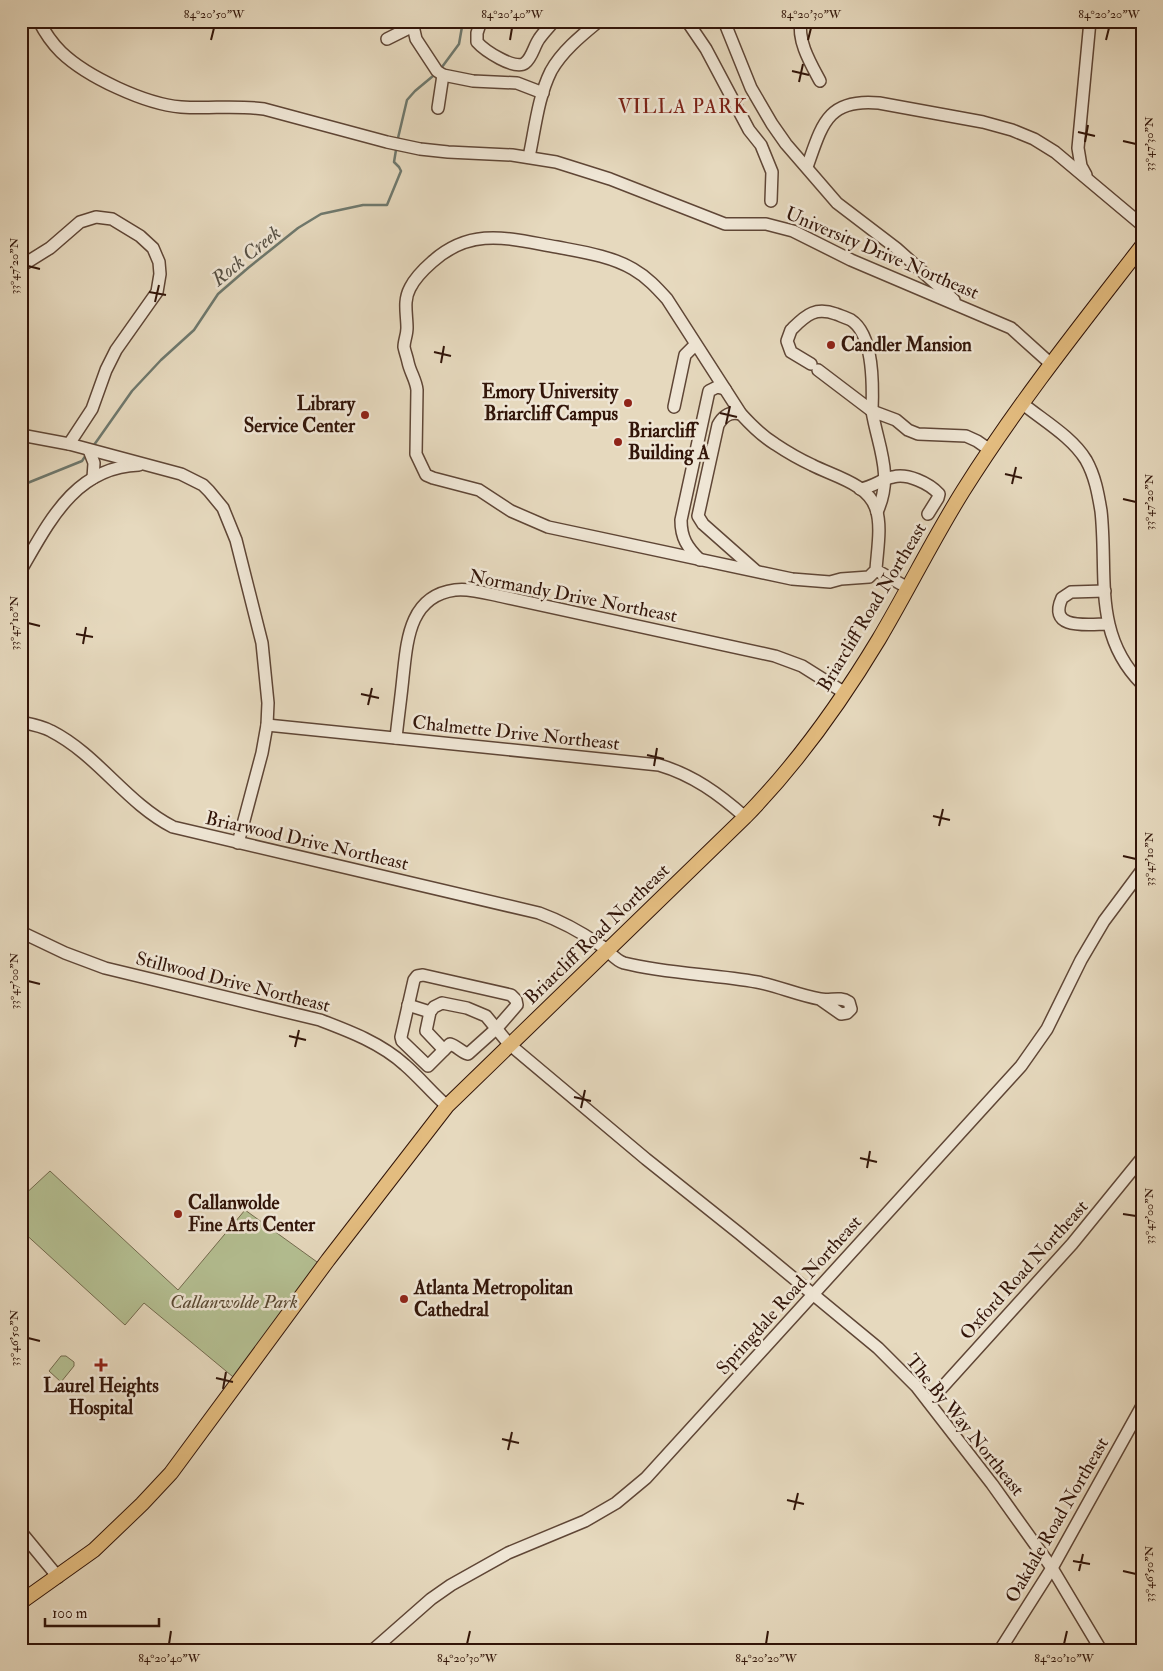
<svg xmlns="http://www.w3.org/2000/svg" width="1163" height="1671" viewBox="0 0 1163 1671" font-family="'IM FELL Double Pica',serif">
  <rect width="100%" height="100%" fill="#e6d9be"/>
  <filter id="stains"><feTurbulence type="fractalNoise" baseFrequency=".004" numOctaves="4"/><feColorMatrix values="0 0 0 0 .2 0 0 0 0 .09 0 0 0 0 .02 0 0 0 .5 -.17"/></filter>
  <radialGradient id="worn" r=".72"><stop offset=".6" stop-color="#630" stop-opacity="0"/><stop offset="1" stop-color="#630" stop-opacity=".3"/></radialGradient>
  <g fill="#b4bf92" stroke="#736a4e">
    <polygon points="50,1171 178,1290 245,1210 324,1267 238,1381 144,1303 125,1325 21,1230 21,1198"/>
    <polygon points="61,1356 66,1356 74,1362 74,1366 61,1382 49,1371"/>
  </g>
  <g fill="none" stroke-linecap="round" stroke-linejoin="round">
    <g stroke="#6e786d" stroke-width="2.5">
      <polyline points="442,67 459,44 463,21"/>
      <polyline points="398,138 407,100 415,91 433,76"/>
      <polyline points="94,445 132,391 161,360 194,330 218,294 248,268 298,228 321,214 363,205 387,205 401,171 399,167 394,162 396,150"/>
      <polyline points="21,491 25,484 82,461 86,455"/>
    </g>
    <g stroke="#5f4636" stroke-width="14">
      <g id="minor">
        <path d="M 39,21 C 45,33 52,43 61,52 C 87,77 145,104 181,107 C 209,109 236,105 264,109 L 387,142 L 420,149 L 448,152 L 512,155 L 556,162 L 610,179 L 725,224 L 766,224 L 793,231 L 851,260 L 1011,328 L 1051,364"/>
        <polyline points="414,21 413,26 416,39 437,71 443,75 473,81 517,83 543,93"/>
        <path d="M 481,21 L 477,33 L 477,42 C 484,50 515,71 525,63 C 532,58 534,46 539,39 C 543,33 549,27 554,21"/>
        <polyline points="687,21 706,49 749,130 761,145 772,172 771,201"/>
        <polyline points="724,21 751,88 772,124 786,144 837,203 896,248 954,300"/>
        <path d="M 801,21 C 797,41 811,64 820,81"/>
        <polyline points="387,39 413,26"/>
        <polyline points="438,108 443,75"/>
        <path d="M 529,157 C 535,129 538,97 551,71 C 562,51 582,35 599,21"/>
        <path d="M 807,167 C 822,125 827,98 879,103 L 983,122 L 1012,130 L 1034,139 L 1055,152 L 1142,225"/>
        <polyline points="1086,175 1081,166 1078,148 1090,21"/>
        <polyline points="21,266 50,248 80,222 96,217 112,219 140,236 153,248 159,262 160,274 157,292 116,350 106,370 92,409 69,444"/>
        <path d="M 793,328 C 807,314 816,307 836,314 C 841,316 847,318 851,320 C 874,335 873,386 872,411 L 818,370"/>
        <polyline points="791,330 787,341 791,352 811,364"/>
        <path d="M 1023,404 C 1044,421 1072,437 1086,460 C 1095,476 1098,493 1101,511 C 1108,574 1092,634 1142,684"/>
        <polyline points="674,407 685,355 695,345"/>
        <path d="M 741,414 C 730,411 723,416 718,425 L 698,516 L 703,524 L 755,570"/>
        <polyline points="21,435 69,444 181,474 203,485 209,491 223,508 236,540 262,643 268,703 267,725 262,753 238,843"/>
        <polyline points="89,450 94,463 93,478"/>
        <path d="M 860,489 C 874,487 881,479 893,477 C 907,473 929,483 939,494 L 938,498 L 928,514"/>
        <path d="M 877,512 C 894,475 878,447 872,411 L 896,420 L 908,430 L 918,434 L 966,436 L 977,441 L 990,450"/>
        <path d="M 700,560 C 687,547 681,538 681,520 L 709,391 L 717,387 L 725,389"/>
        <path d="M 21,570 C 49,522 75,467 139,465"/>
        <path d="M 876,570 L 869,577 L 841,579 L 830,582 L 792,579 L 548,527 L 511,511 L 479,490 L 433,478 L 426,475 L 416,454 L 417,390 C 416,380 410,372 408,362 C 407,357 405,352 404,347 C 404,341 407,335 407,328 C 407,314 403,301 410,288 C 415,278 424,269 432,262 C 472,226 510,239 557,247 C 583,252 611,256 633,269 C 647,277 657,288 667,299 L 741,414 C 751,425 762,436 775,444 C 787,452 799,459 812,465 C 833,476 869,484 876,509 C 882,526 877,552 876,570 L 908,588"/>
        <path d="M 1105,591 L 1071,592 L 1062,598 C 1047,631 1089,624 1108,624"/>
        <path d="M 21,722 C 31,724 42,726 51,731 C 98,755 126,803 173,827 L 539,913 C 561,921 581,932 600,945 C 609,950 614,960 624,963 C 668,974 713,974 757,982 C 778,986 798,995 820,999 C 830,1001 840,996 849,1002 L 851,1009 L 847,1013 L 841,1014 L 821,1000"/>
        <path d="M 267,725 L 659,765 C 693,775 719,794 745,817"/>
        <path d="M 396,738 C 398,718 401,698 403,677 C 407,641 409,596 455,590 C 471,588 489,594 504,597 L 775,656 L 802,666 L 845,693"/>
        <path d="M 21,932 L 65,953 L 105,968 L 320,1020 C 349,1031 381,1043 405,1065 C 420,1078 432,1093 447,1106"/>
        <path d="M 423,975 L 511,995 L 516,1000 L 517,1005 L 497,1028 L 468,1054 C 461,1052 457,1046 450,1044 L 428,1066 L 402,1041 L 401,1037 L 414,980 L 417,976 Z"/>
        <polyline points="408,1005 430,1012"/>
        <polyline points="444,1050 426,1031 430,1012 434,1007 442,1003 467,1008 486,1016 509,1044 646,1159 740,1234 878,1348 916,1386 992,1484 1052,1568 1101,1650"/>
        <polyline points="929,1402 1072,1244 1142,1158"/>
        <polyline points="21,1532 58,1577"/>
        <polyline points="373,1650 431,1599 451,1585 508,1553 585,1521 616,1503 646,1478 1021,1066 1047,1029 1081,960 1104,921 1142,870"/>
        <polyline points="1000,1650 1052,1568 1142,1406"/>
      </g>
    </g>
    <g stroke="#321509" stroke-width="16">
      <path id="major" d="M 21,1602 L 94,1550 L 142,1504 L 171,1473 L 328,1260 L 447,1106 L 745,817 C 796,765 841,702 879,639 C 908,590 933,539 963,491 C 1017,405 1080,326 1142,246"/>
    </g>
    <use href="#minor" stroke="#efe6d5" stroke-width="11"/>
    <use href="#major" stroke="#e3bc7f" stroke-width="14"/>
  </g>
  <path fill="none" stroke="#321509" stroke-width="2" d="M 211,40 L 214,28M 510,40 L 512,28M 808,40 L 811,28M 1106,40 L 1109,28M 792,71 L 809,75M 799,82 L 803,64M 1078,132 L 1095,136M 1123,141 L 1136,144M 1085,142 L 1088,125M 28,266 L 40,269M 149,292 L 166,295M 155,302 L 159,285M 434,352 L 451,356M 441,363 L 444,346M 720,413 L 737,417M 726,424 L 730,406M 1005,474 L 1022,478M 1012,484 L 1016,467M 1123,499 L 1136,502M 28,623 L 40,626M 76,634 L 93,637M 83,644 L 86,627M 361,694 L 379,698M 368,705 L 372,688M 647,755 L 664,759M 654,766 L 657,748M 933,816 L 950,820M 939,826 L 943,809M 1123,856 L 1136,859M 28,981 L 40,984M 289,1036 L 306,1040M 295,1047 L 299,1030M 574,1097 L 591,1101M 581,1108 L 585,1090M 860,1158 L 877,1162M 867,1168 L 870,1151M 1123,1214 L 1136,1216M 28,1338 L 40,1341M 216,1378 L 233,1382M 223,1389 L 226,1372M 502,1439 L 519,1443M 508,1450 L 512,1432M 787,1500 L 804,1504M 794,1510 L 798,1493M 1073,1561 L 1090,1564M 1079,1571 L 1083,1554M 1123,1571 L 1136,1574M 169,1644 L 171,1631M 467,1644 L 470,1631M 766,1644 L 768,1631M 1064,1644 L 1067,1631"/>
  <g fill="#8f2418" stroke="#efe6d5" stroke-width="2">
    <circle cx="831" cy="345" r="5"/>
    <circle cx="628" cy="403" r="5"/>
    <circle cx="365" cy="415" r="5"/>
    <circle cx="618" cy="442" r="5"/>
    <circle cx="178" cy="1214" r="5"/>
    <circle cx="404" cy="1299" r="5"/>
    <path d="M98.5 1357.5h5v5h5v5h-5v5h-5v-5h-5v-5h5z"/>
  </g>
  <g text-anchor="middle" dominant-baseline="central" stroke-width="5" stroke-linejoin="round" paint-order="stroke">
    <g font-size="19" fill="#321509" stroke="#efe6d5">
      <text transform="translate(882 253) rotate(23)">University Drive Northeast</text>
      <text transform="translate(573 596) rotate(11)">Normandy Drive Northeast</text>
      <text transform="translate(872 607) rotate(-59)">Briarcliff Road Northeast</text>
      <text transform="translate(516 733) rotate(6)">Chalmette Drive Northeast</text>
      <text transform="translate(307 841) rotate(13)">Briarwood Drive Northeast</text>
      <text transform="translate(597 934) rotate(-44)">Briarcliff Road Northeast</text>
      <text transform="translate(233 982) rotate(14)">Stillwood Drive Northeast</text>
      <text transform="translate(1024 1270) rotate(-48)">Oxford Road Northeast</text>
      <text transform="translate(789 1295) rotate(-48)">Springdale Road Northeast</text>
      <text transform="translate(965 1425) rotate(51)">The By Way Northeast</text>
      <text transform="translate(1057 1520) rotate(-60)">Oakdale Road Northeast</text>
    </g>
    <g font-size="19" font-weight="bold" fill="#321509" stroke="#efe6d5" text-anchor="start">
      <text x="841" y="345">Candler Mansion</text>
      <text x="618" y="392" text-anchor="end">Emory University<tspan x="618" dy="22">Briarcliff Campus</tspan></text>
      <text x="355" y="404" text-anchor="end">Library<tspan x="355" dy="22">Service Center</tspan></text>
      <text x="628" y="431">Briarcliff<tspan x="628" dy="22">Building A</tspan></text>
      <text x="188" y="1203">Callanwolde<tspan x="188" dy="22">Fine Arts Center</tspan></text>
      <text x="414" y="1288">Atlanta Metropolitan<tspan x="414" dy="22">Cathedral</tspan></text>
      <text x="101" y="1386" text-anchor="middle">Laurel Heights<tspan x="101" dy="22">Hospital</tspan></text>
    </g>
    <g font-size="19" font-style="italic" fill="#594832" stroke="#efe6d5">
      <text x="234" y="1302">Callanwolde Park</text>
    </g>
    <g font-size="20" letter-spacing="1" fill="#7a1f14" stroke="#efe6d5">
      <text x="683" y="106">VILLA PARK</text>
    </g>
    <g font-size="20" font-style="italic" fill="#554f43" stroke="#efe6d5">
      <text transform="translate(246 256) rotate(-39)">Rock Creek</text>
    </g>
  </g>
  <rect width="1163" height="1671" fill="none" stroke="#e6d9be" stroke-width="55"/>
  <path d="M45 1618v8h114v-8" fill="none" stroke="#321509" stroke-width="2.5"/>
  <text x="52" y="1618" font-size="15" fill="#321509" stroke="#efe6d5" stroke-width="4" paint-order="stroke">100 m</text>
  <rect x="28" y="28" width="1108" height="1616" fill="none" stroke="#321509" stroke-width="2"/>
  <g font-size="12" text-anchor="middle" fill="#321509">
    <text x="214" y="18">84°20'50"W</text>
    <text x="512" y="18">84°20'40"W</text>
    <text x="811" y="18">84°20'30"W</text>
    <text x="1109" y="18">84°20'20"W</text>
    <text transform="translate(1149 144) rotate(-90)" y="4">33°47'30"N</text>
    <text transform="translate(14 266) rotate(-90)" y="4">33°47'20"N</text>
    <text transform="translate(1149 502) rotate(-90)" y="4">33°47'20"N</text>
    <text transform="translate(14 623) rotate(-90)" y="4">33°47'10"N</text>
    <text transform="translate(1149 859) rotate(-90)" y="4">33°47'10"N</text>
    <text transform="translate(14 981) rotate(-90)" y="4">33°47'00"N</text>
    <text transform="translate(1149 1216) rotate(-90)" y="4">33°47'00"N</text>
    <text transform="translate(14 1338) rotate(-90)" y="4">33°46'50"N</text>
    <text transform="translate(1149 1574) rotate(-90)" y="4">33°46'50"N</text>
    <text x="169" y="1662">84°20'40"W</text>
    <text x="467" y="1662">84°20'30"W</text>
    <text x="766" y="1662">84°20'20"W</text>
    <text x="1064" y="1662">84°20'10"W</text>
  </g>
  <rect width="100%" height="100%" filter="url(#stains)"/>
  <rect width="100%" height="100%" fill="url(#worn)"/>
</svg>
